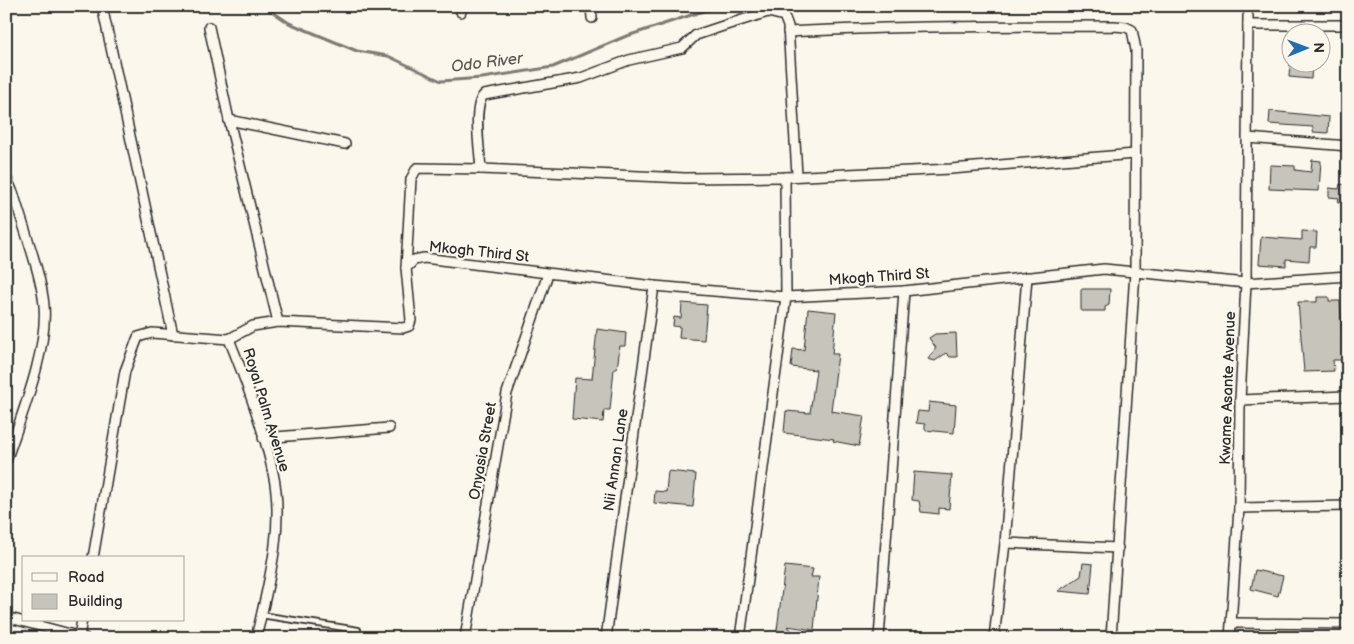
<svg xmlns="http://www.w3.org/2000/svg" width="1354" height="644" viewBox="0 0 1354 644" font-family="'Balsamiq Sans',sans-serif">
  <rect width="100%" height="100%" fill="#fbf7ec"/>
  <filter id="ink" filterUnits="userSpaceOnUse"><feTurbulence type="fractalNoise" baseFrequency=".02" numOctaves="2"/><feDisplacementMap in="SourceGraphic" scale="10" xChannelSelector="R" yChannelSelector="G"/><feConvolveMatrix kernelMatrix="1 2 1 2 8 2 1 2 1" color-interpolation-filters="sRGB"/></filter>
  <g filter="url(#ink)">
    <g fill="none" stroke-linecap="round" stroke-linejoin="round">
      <polyline stroke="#7b7a75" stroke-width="3" points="264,6 289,23 357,51 388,56 441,81 482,78 553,67 624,37 719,6"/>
    </g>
    <g fill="#c7c4bc" stroke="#2b2b2b">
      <polygon points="1290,62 1312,62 1311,79 1289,77"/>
      <polygon points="1270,111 1329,117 1328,133 1313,132 1313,127 1269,124"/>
      <polygon points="1312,160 1321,161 1319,191 1269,189 1270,165 1295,166 1295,170 1311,172"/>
      <polygon points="1340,184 1348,185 1348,203 1338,202 1339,198 1329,197 1329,188 1339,189"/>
      <polygon points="1302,231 1317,232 1316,247 1310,247 1309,261 1286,259 1286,266 1259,264 1261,237 1302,240"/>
      <polygon points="1081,289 1110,289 1109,305 1105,307 1105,311 1081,311"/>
      <polygon points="1317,297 1329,297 1329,301 1340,301 1344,360 1333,360 1334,371 1304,372 1298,302 1317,302"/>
      <polygon points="682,303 707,305 704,340 679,338 680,327 673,326 674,317 681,318"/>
      <polygon points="808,309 836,312 832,354 838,354 831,411 864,416 859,446 833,441 834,439 784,433 786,411 810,413 816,370 791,367 793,349 804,350"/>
      <polygon points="597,329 626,333 625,346 620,346 617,369 614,369 610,410 604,410 603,422 572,419 575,378 592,379"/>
      <polygon points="956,333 957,357 950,357 946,353 935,361 928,359 936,348 929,338 935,334"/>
      <polygon points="929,402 956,405 954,433 925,430 925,424 916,423 918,411 928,412"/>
      <polygon points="668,471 696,474 693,507 654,503 655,491 666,492"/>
      <polygon points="914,472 952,475 949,509 939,508 939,514 921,512 919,501 912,500"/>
      <polygon points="1083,563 1093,564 1090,594 1058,591 1081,576"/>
      <polygon points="785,566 813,569 811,577 819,577 814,630 787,626 801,638 776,638"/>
      <polygon points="1255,570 1283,576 1278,596 1251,589"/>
    </g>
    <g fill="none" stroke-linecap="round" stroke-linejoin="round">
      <g stroke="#2b2b2b" stroke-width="8">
        <polyline id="service" points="261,615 358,630"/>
      </g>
      <g stroke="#2b2b2b" stroke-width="12">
        <g id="minor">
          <polyline points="102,6 173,335"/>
          <polyline points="461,6 461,12"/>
          <polyline points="591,6 592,18"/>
          <polyline points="1248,25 1348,25"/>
          <polyline points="209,27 229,120 278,322"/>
          <path d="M 788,32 C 897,26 1005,26 1114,26 L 1126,27 L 1132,30 L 1136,50 L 1135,272 L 1111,638"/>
          <polyline points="229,120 345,144"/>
          <polyline points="1248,138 1348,146"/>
          <path d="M 481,169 C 480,152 472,106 484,95 L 581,78 L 629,60 L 682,48 L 696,35 L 726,25 L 768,12 L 784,16 L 788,26 L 797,175"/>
          <path d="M 6,177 L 14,195 C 23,227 41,273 44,305 C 48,352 21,416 6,461"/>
          <polyline points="406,268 411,179 417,168 481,169 685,178 785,177 951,169 1135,154"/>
          <path d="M 229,339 C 246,381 264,429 273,473 C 285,526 268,586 256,638"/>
          <polyline points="1240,400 1348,396"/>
          <polyline points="263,438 389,428"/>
          <polyline points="1239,508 1348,506"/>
          <polyline points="1005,543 1118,548"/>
          <polyline points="93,558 125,371 138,337 152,333 229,339 253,326 278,322 403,328 409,326 411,320 406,268 414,260 424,258 654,286 786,297 904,291 1104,269 1246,283 1348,276"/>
          <polyline points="6,617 85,638"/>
          <polyline points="1232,623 1348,624"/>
          <polyline points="79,636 82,620"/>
          <polyline points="465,638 507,393 548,274"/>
          <polyline points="606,638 654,286"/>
          <polyline points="740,638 786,297 785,177"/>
          <polyline points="879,638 904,291"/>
          <polyline points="994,638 1005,543 1027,277"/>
          <polyline points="1230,638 1239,508 1240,400 1246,283 1248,16"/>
        </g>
      </g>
      <use href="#service" stroke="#fbf7ec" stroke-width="4.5"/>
      <use href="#minor" stroke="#fbf7ec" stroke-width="9"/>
    </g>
  </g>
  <g text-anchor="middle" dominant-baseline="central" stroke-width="4.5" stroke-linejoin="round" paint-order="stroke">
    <g font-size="15" fill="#2b2b2b" stroke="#fbf7ec">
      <text transform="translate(479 252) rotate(6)">Mkogh Third St</text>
      <text transform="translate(879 277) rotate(-4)">Mkogh Third St</text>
      <text transform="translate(1228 388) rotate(-88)">Kwame Asante Avenue</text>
      <text transform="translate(266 410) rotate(73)">Royal Palm Avenue</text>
      <text transform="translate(483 451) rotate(-80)">Onyasia Street</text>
      <text transform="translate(616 460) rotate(-82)">Nii Annan Lane</text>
    </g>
    <g font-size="16" font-style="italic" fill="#5a5956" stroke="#fbf7ec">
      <text transform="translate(487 63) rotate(-7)">Odo River</text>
    </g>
  </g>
  <rect width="1354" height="644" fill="none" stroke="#fbf7ec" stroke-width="25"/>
  <rect x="12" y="12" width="1329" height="619" fill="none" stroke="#2b2b2b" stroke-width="2" filter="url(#ink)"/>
  <rect x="22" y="556" width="162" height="65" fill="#fbf7ec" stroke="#a8a59f"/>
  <rect x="32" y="573" width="25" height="8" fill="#fbf7ec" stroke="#a8a59f"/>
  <text x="68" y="582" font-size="15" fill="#2b2b2b">Road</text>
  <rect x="32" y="594" width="25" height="15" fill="#c7c4bc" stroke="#a8a59f"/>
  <text x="68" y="606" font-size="15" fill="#2b2b2b">Building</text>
  <g transform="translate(1306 48) rotate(89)"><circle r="24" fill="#fbf7ec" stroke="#a8a59f"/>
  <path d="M0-4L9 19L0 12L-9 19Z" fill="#1f6fb2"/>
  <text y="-8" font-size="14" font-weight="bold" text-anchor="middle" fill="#2b2b2b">N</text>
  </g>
</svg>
